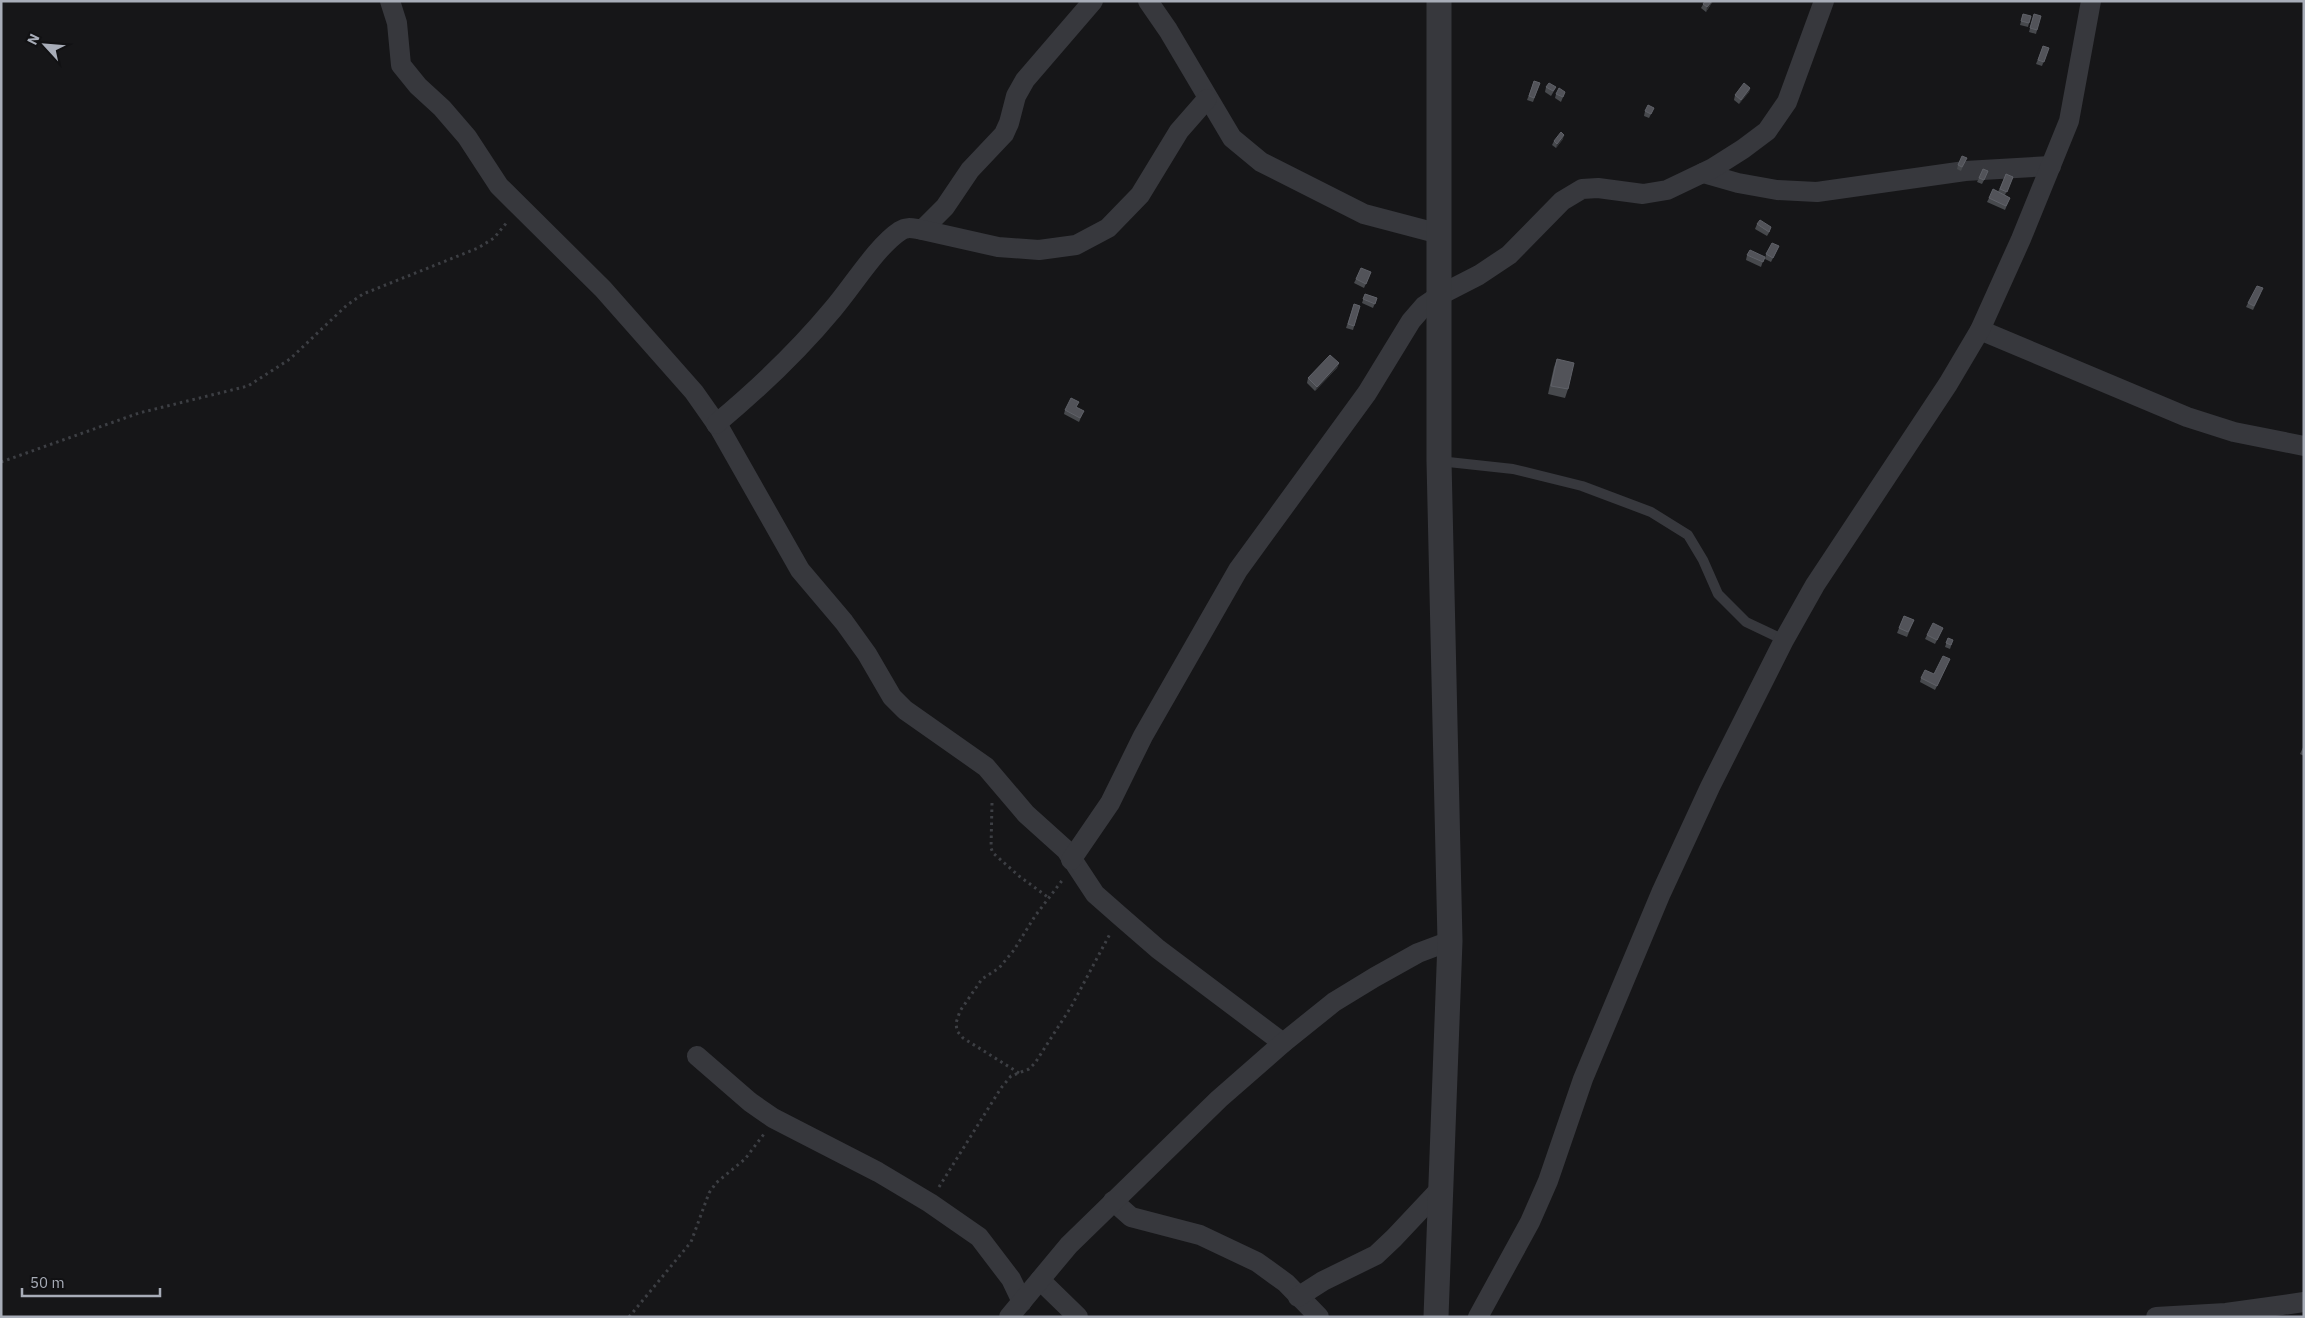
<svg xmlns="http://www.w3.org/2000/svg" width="2305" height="1318" viewBox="0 0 2305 1318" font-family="'IBM Plex Sans',sans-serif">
  <rect width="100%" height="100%" fill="#161618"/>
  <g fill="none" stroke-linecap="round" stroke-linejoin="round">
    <g stroke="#3d3f44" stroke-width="3" stroke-dasharray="2.5 4" stroke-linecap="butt">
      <polyline points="1,462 139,413 248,386 290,359 347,305 363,294 478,248 494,238 508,221"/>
      <polyline points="992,803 991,848 993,853 1019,876 1049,898"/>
      <polyline points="1019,1073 963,1038 957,1031 956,1023 960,1011 982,979 999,968 1014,950 1035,916 1064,878"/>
      <polyline points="939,1187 1001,1088 1011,1076 1029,1069 1035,1063 1071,1007 1111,932"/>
      <polyline points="629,1317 691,1242 709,1193 716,1183 745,1159 764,1134"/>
    </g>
    <polyline stroke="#37383d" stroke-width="10" points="1439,461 1513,469 1582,486 1651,512 1688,535 1703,560 1718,594 1746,622 1784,640"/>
    <g stroke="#37383d" stroke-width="20">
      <polyline points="390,1 397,23 401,65 418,86 442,108 467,137 499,186 603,289 694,392 720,429 800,570 844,622 867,654 892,697 905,710 986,767 1026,814 1066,850 1095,894 1120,916 1158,949 1283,1043"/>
      <polyline points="1148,1 1168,30 1232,138 1261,162 1364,214 1440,234"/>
      <polyline points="1703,173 1738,183 1777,190 1817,192 1965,171 2051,166"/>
      <polyline points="922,230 945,207 970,170 1004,134 1009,123 1016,96 1025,80 1093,1"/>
      <polyline points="1980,330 2187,417 2234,432 2304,446"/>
      <path d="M 716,424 C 758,389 799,350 833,309 C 852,287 877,246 900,231 C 906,227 911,228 918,229 L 998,247 L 1039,250 L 1076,245 L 1108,228 L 1140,195 L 1179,131 L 1207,99"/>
      <polyline points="1071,860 1110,803 1143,736 1238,570 1367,393 1411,321 1424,306 1440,295 1479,275 1509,255 1562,201 1582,189 1598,188 1643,194 1667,190 1713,168 1743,149 1767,131 1787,102 1824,1"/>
      <polyline points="697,1056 750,1102 773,1118 878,1172 930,1203 979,1237 1011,1279 1022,1302"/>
      <polyline points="1113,1201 1131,1217 1200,1235 1257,1262 1286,1283 1319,1317"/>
      <polyline points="1040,1280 1078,1317"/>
      <polyline points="1298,1297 1323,1281 1376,1255 1394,1238 1442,1187"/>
      <polyline points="1009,1317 1069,1245 1219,1099 1283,1043 1334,1002 1375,977 1418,953 1450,941"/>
      <polyline points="1478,1317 1530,1222 1548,1181 1583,1079 1661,893 1710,787 1784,640 1815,585 1948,384 1980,330 2021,239 2069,121 2091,1"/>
      <polyline points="2156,1317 2226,1313 2304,1302"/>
    </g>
    <polyline stroke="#37383d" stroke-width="25" points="1436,1317 1450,941 1439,461 1439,1"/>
  </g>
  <g fill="#47494d">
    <polygon points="1705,1 1713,1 1706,12 1701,8"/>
    <polygon points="2023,14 2029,23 2028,27 2020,25"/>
    <polygon points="2034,14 2037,30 2036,34 2029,32"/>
    <polygon points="2043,46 2049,48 2042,66 2036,64"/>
    <polygon points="1534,81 1540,83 1533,102 1527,100"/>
    <polygon points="1546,87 1556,87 1554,91 1551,96 1545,92"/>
    <polygon points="1750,88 1749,92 1739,104 1734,100 1735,95"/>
    <polygon points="1565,92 1561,102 1555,98 1556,94"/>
    <polygon points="1654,108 1649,118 1644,116 1645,111"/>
    <polygon points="1563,139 1556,148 1552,145 1554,141"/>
    <polygon points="1965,162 1961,171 1957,169 1958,165"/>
    <polygon points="2006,174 2013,177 2005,195 2010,198 2005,210 1987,202 1989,198 1998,192"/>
    <polygon points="1986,176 1982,184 1977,182 1979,178"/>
    <polygon points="1757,224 1770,231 1767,236 1755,229"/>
    <polygon points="1779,246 1771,262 1765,259 1766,254"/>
    <polygon points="1747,255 1763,261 1761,267 1746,260"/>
    <polygon points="1371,272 1364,288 1354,283 1356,279"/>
    <polygon points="2261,293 2253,310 2246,307 2248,303"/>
    <polygon points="1365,294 1377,298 1373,308 1362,303"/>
    <polygon points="1354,304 1360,306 1353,330 1346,328"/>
    <polygon points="1557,359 1568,389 1565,398 1548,394 1554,367"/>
    <polygon points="1339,363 1337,368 1315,391 1307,383 1308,378"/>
    <polygon points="1077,408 1082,415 1079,422 1064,414 1065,410"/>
    <polygon points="1904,616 1914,620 1907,637 1897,633"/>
    <polygon points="1943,628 1935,644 1925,639 1927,635"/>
    <polygon points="1948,638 1953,640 1950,649 1945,647"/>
    <polygon points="1950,659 1935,690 1920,682 1921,678 1934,674"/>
    <polygon points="2304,745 2304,756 2300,754"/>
  </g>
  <g fill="#2f3033">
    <polygon points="1712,1 1713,1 1706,12 1707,7"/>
    <polygon points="1750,88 1749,92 1739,104 1741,100"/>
    <polygon points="1564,135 1563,139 1556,148 1557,144"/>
    <polygon points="1339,363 1337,368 1315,391 1317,387"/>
  </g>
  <g fill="#525359" stroke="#5f6168">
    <polygon points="1705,1 1712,1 1707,7 1703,4"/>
    <polygon points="2023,14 2031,16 2029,23 2021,21"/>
    <polygon points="2034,14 2041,16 2037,30 2030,28"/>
    <polygon points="2043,46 2049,48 2044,62 2038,60"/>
    <polygon points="1534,81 1540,83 1534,98 1529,96"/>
    <polygon points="1549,83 1556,87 1553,91 1546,87"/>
    <polygon points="1744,83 1750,88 1741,100 1735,95"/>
    <polygon points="1559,88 1565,92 1563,97 1556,94"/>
    <polygon points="1648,105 1654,108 1651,114 1645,111"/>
    <polygon points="1561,132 1564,135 1557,144 1554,141"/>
    <polygon points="1962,156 1967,158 1962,167 1958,165"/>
    <polygon points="1983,169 1988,171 1984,180 1979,178"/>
    <polygon points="2006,174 2013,177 2007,192 2000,189"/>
    <polygon points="1993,189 2010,198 2006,206 1989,198"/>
    <polygon points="1760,220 1771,227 1769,232 1757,224"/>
    <polygon points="1772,243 1779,246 1773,258 1766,254"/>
    <polygon points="1750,250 1765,257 1763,262 1747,255"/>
    <polygon points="1361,268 1371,272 1366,284 1356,279"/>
    <polygon points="2257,286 2263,288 2254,306 2248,303"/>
    <polygon points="1365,294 1377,298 1375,304 1363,299"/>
    <polygon points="1354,304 1360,306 1354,326 1348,324"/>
    <polygon points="1330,355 1339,363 1317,387 1308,378"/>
    <polygon points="1557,359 1574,363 1568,389 1551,386"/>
    <polygon points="1071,398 1079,402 1076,407 1084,411 1080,418 1065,410"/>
    <polygon points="1904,616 1914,620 1908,632 1899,628"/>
    <polygon points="1933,623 1943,628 1937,640 1927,635"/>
    <polygon points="1948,638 1953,640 1951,645 1946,643"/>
    <polygon points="1943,656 1950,659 1937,686 1921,678 1925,670 1934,674"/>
  </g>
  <rect width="2305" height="1318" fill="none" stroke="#a8adb8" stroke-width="5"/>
  <g transform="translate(45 45) rotate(296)" stroke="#111113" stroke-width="4" paint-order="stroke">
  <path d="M0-4L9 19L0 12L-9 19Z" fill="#a8adb8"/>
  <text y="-8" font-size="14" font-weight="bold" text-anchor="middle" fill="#a8adb8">N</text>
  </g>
  <path d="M22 1288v8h138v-8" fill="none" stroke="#a8adb8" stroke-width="2.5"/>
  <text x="30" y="1288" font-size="15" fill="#a8adb8" stroke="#111113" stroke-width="4" paint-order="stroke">50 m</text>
</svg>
